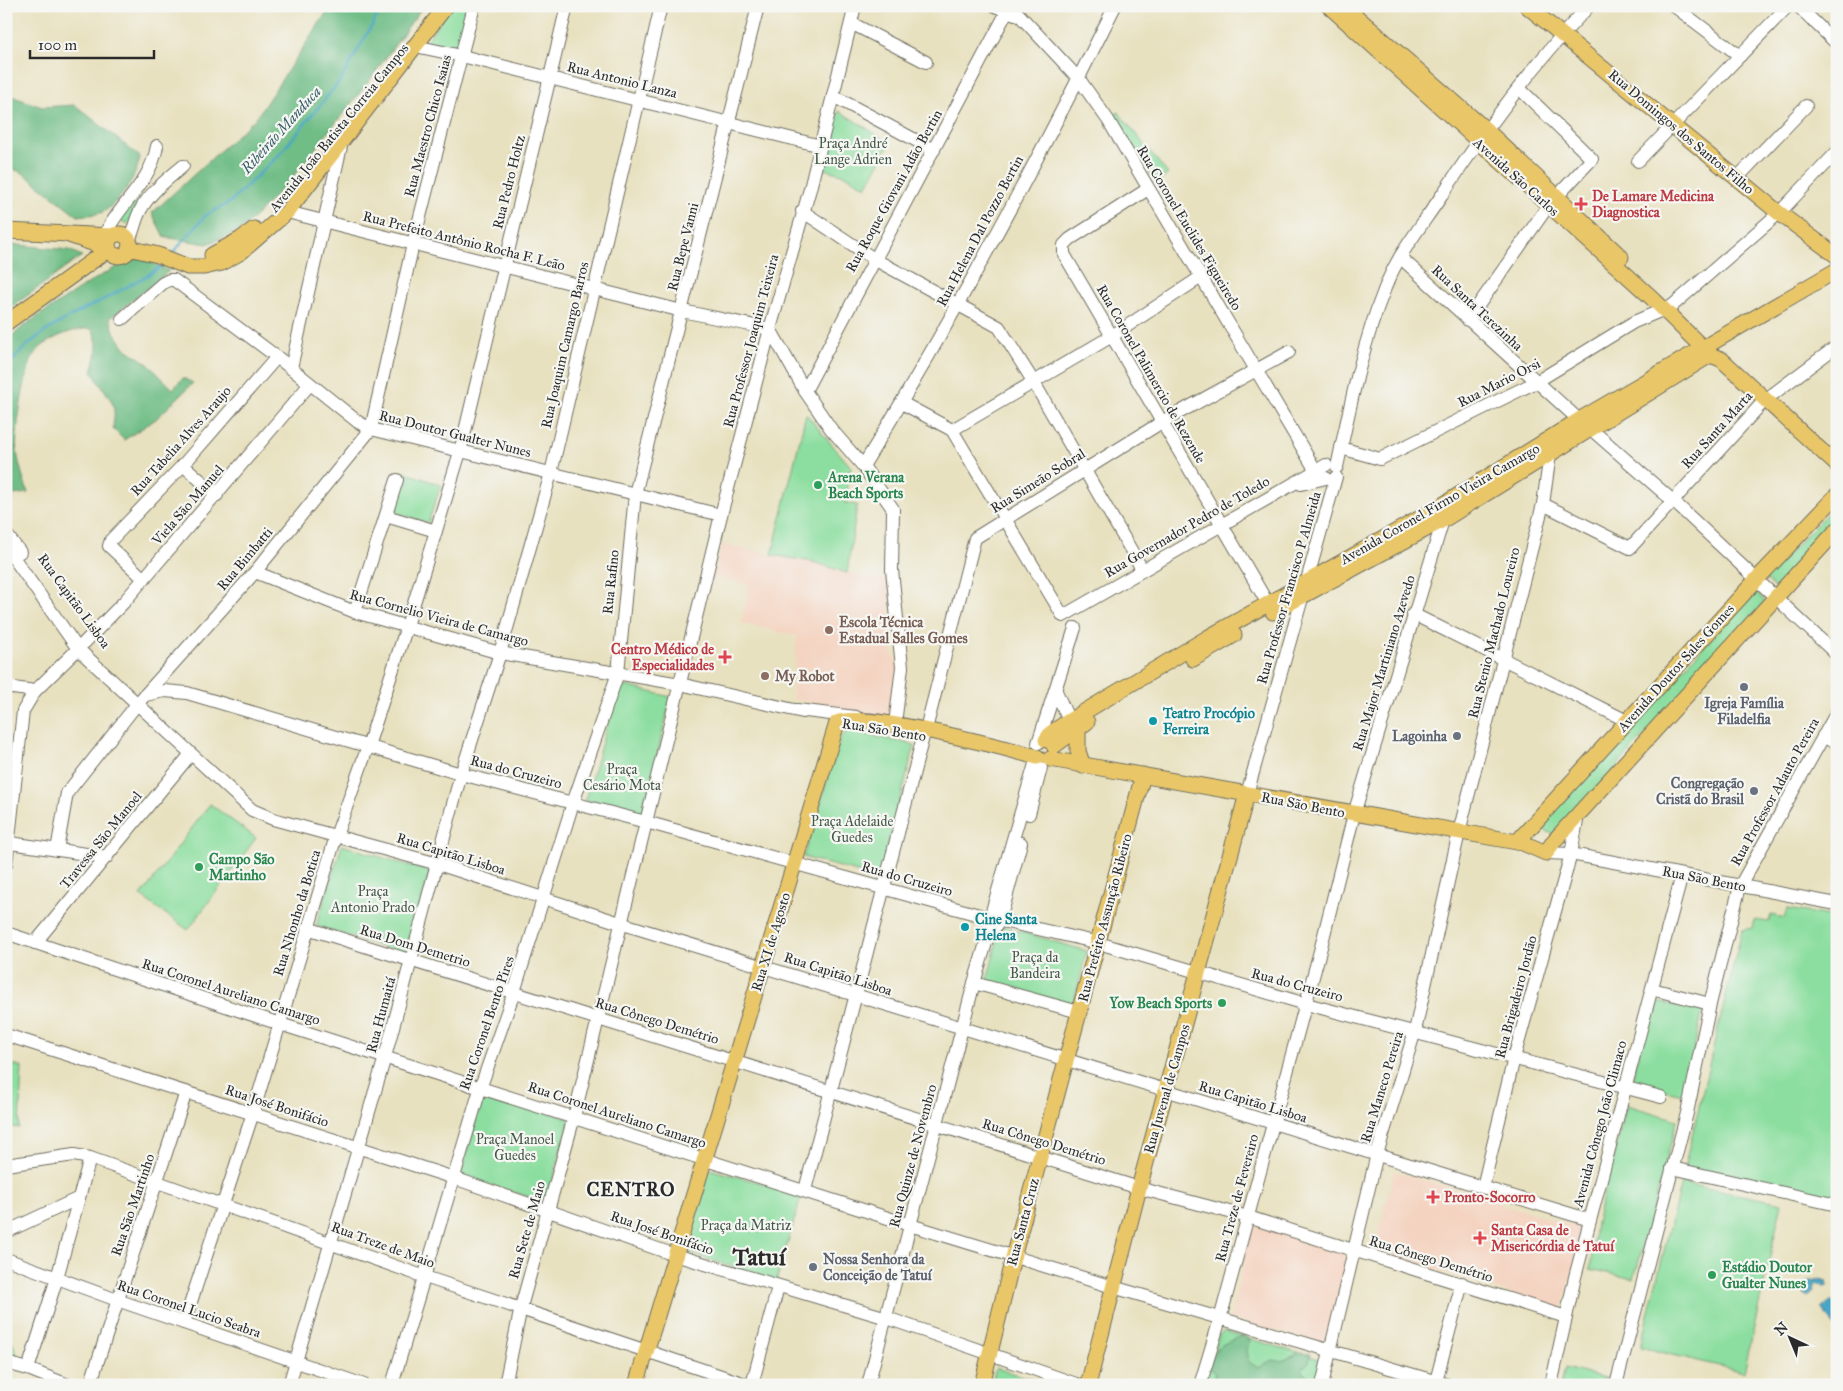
<svg xmlns="http://www.w3.org/2000/svg" width="1843" height="1391" viewBox="0 0 1843 1391" font-family="'IM FELL Great Primer',serif">
  <rect width="100%" height="100%" fill="#f6f6f2"/>
  <filter id="ink" filterUnits="userSpaceOnUse"><feTurbulence type="fractalNoise" baseFrequency=".02" numOctaves="2"/><feDisplacementMap in="SourceGraphic" scale="10" xChannelSelector="R" yChannelSelector="G"/><feConvolveMatrix kernelMatrix="1 2 1 2 8 2 1 2 1" color-interpolation-filters="sRGB"/></filter>
  <filter id="wash" filterUnits="userSpaceOnUse"><feTurbulence type="fractalNoise" baseFrequency=".0096" numOctaves="4" result="noise"/><feDisplacementMap in="SourceGraphic" scale="20" xChannelSelector="R" yChannelSelector="G"/><feGaussianBlur stdDeviation="1.12" result="paint"/><feColorMatrix in="noise" values="0 0 0 0 0 0 0 0 0 0 0 0 0 0 0 0 0 1.4 0 .05"/><feComposite in="paint" operator="in"/></filter>
  <g filter="url(#wash)">
    <rect width="100%" height="100%" fill="#e8e1c0"/>
    <g fill="#f4d3c0">
      <polygon points="721,544 813,562 853,575 889,579 891,616 888,617 892,652 899,666 894,706 883,717 792,699 797,636 741,623 750,585 714,578"/>
      <polygon points="1394,1171 1472,1194 1480,1192 1497,1197 1501,1206 1523,1210 1583,1229 1562,1310 1393,1256 1393,1252 1376,1247"/>
      <polygon points="1252,1225 1347,1254 1325,1344 1230,1318"/>
    </g>
    <g fill="#8bde9f" stroke="#5b8465">
      <polygon points="450,6 470,6 460,45 456,50 426,42"/>
      <polygon points="839,111 890,143 866,187 845,175 820,168"/>
      <polygon points="1118,112 1168,174 1156,184 1114,116"/>
      <polygon points="136,201 138,202 128,224 119,220"/>
      <polygon points="806,414 851,467 845,503 857,505 847,573 813,562 772,555"/>
      <polygon points="404,472 441,485 428,523 394,512"/>
      <polygon points="1837,503 1837,524 1777,589 1764,579"/>
      <polygon points="1754,591 1765,601 1555,835 1539,828"/>
      <polygon points="626,686 671,697 643,816 585,800 617,691"/>
      <polygon points="850,731 915,745 879,878 803,857 841,736"/>
      <polygon points="210,804 256,838 188,930 141,896"/>
      <polygon points="342,845 430,872 405,954 316,926"/>
      <polygon points="1787,909 1837,917 1837,1197 1684,1168 1742,930 1752,928 1754,920 1769,922 1771,915 1784,918"/>
      <polygon points="1001,926 1087,951 1073,1005 987,981"/>
      <polygon points="1652,1001 1703,1011 1683,1094 1631,1083"/>
      <polygon points="6,1063 22,1067 19,1128 6,1126"/>
      <polygon points="484,1093 570,1119 546,1202 460,1176"/>
      <polygon points="1627,1105 1677,1120 1634,1279 1590,1269 1596,1223"/>
      <polygon points="709,1169 802,1194 776,1282 685,1251"/>
      <polygon points="1681,1183 1782,1203 1744,1372 1640,1347"/>
      <polygon points="6,1327 21,1364 6,1361"/>
      <polygon points="1224,1331 1319,1359 1322,1362 1316,1385 1204,1385 1219,1335"/>
      <polygon points="996,1368 1053,1385 991,1385"/>
      <polygon points="1565,1368 1612,1380 1611,1385 1561,1385"/>
    </g>
    <g fill="#70bd86" stroke="#4e7458">
      <polygon points="331,6 423,6 369,81 291,179 242,230 207,244 164,237 152,213 256,118"/>
      <path d="M 6,94 L 42,107 L 75,105 L 140,157 C 136,178 122,198 105,211 C 99,215 85,215 78,216 L 23,173 L 6,166 Z"/>
      <polygon points="6,244 69,250 82,256 17,303 6,315"/>
      <path d="M 141,257 L 169,271 L 110,318 L 114,332 L 126,349 L 147,363 L 173,389 L 183,378 L 193,383 L 156,419 L 124,440 L 113,429 C 113,423 115,416 114,409 C 114,400 97,382 92,371 C 97,355 100,343 92,329 C 75,327 43,340 34,355 C 25,369 14,436 17,452 C 19,466 24,480 28,493 L 6,496 L 6,342 C 23,324 45,312 66,298 C 90,282 112,267 141,257 Z"/>
      <path d="M 1243,1336 L 1250,1340 L 1247,1350 L 1249,1362 L 1258,1368 L 1272,1360 L 1282,1361 L 1300,1353 L 1311,1354 L 1309,1362 L 1302,1369 L 1302,1372 L 1311,1378 L 1310,1384 L 1289,1385 L 1287,1380 L 1278,1378 L 1260,1384 L 1247,1381 L 1236,1385 L 1215,1385 L 1215,1374 L 1208,1365 C 1210,1348 1228,1341 1243,1336 Z"/>
    </g>
    <g fill="#47a6c6" stroke="#396878">
      <polygon points="1820,1279 1827,1281 1828,1286 1824,1287 1819,1284 1816,1284 1813,1293 1808,1297 1803,1293 1806,1282"/>
      <polygon points="1832,1301 1837,1307 1837,1330 1822,1308"/>
    </g>
    <g fill="none" stroke-linecap="round" stroke-linejoin="round">
      <g stroke="#47a6c6" stroke-width="2.5">
        <polyline points="171,255 206,215 229,203 278,156 340,81 383,6"/>
        <path d="M 6,371 C 29,329 95,307 135,282 C 145,277 156,271 164,263"/>
      </g>
    </g>
  </g>
  <g filter="url(#ink)">
    <g fill="none" stroke-linecap="round" stroke-linejoin="round">
      <g stroke="#6d6b5f" stroke-width="14">
        <g id="minor">
          <polyline points="995,6 1015,14"/>
          <polyline points="1011,6 1079,79 1108,120 1316,471"/>
          <polyline points="1674,6 1740,56"/>
          <polyline points="1798,6 1837,44"/>
          <polyline points="851,23 926,62"/>
          <polyline points="415,46 462,56 821,146"/>
          <polyline points="833,96 934,150"/>
          <polyline points="1638,161 1788,6"/>
          <polyline points="1737,178 1806,106"/>
          <polyline points="1148,189 1070,239 1064,245 1064,254 1268,604"/>
          <polyline points="802,211 874,259 999,327 1033,381 1142,569"/>
          <polyline points="287,212 682,311 770,329 805,391 831,429 863,466 893,509 892,570 902,667 895,724 886,722"/>
          <path d="M 104,236 C 119,204 151,183 157,146"/>
          <path d="M 129,240 C 134,231 135,220 140,211 C 150,192 167,180 183,166"/>
          <polyline points="1400,257 1579,420"/>
          <polyline points="122,319 163,283 169,280 174,280 277,357 358,422 371,429 721,515"/>
          <polyline points="1468,320 1548,206 1592,159 1520,89"/>
          <polyline points="291,368 342,142"/>
          <polyline points="805,391 1010,6"/>
          <polyline points="902,403 952,430"/>
          <polyline points="952,430 1063,616 1326,465"/>
          <polyline points="952,430 1112,336 1201,277"/>
          <polyline points="1592,430 1673,501 1837,655"/>
          <polyline points="1341,448 1380,459 1536,382 1634,322 1672,306 1779,213 1837,152"/>
          <polyline points="183,465 217,495"/>
          <path d="M 863,466 C 955,317 1037,162 1115,6"/>
          <path d="M 1337,467 C 1350,407 1362,345 1385,288 C 1397,256 1419,229 1438,201 C 1483,133 1532,65 1589,6"/>
          <polyline points="1301,484 1326,478"/>
          <polyline points="1543,504 1630,548 1765,400 1837,346"/>
          <polyline points="386,516 436,531"/>
          <polyline points="6,534 20,552"/>
          <polyline points="6,547 78,649 252,810 273,819 438,864 620,923 1590,1220"/>
          <polyline points="255,572 355,612 500,653 680,684 803,712"/>
          <polyline points="144,579 111,548 109,546 111,540 183,465 277,357"/>
          <polyline points="355,612 397,480"/>
          <polyline points="1413,614 1627,721"/>
          <polyline points="84,643 124,602 310,384"/>
          <polyline points="6,687 35,691"/>
          <polyline points="1056,691 1069,721 1075,726"/>
          <polyline points="145,695 165,691 187,693 461,774 646,822 990,918 1095,942 1306,1004 1661,1097"/>
          <polyline points="797,710 856,717"/>
          <polyline points="926,729 975,538 1162,422 1289,352"/>
          <polyline points="1823,736 1837,744"/>
          <polyline points="1038,743 1075,628"/>
          <polyline points="1247,794 1336,477"/>
          <polyline points="1029,814 1041,768"/>
          <polyline points="10,843 107,857"/>
          <polyline points="57,850 67,793 137,704 255,572 371,429 413,244 474,6"/>
          <polyline points="1546,853 1571,854 1837,904"/>
          <polyline points="6,865 23,711 35,691 78,649"/>
          <polyline points="996,926 1000,920 1021,843"/>
          <polyline points="307,928 1139,1188 1248,1217 1566,1317"/>
          <polyline points="6,933 280,1024 910,1225 1113,1287 1448,1385"/>
          <polyline points="35,943 190,755"/>
          <polyline points="974,983 1079,1012"/>
          <polyline points="1652,989 1710,1004"/>
          <polyline points="6,1035 454,1178 675,1255 887,1318 1079,1385"/>
          <polyline points="6,1165 74,1155 90,1158 425,1277 748,1385"/>
          <polyline points="1672,1168 1837,1205"/>
          <polyline points="1483,1187 1514,1058 1571,854 1578,815"/>
          <polyline points="805,1190 923,737"/>
          <polyline points="6,1232 79,1198"/>
          <polyline points="6,1259 117,1300 364,1385"/>
          <polyline points="184,1323 253,1113 336,836 368,746 407,626 460,452 567,6"/>
          <polyline points="6,1363 28,1369 68,1385"/>
          <polyline points="28,1369 57,1278 90,1158"/>
          <polyline points="1436,1381 1462,1283"/>
          <polyline points="90,1385 186,1092"/>
          <polyline points="289,1385 385,1057 461,774 500,653 551,473 661,6"/>
          <polyline points="392,1385 481,1086 514,992 573,803 618,673 635,494 758,6"/>
          <polyline points="505,1385 521,1307 574,1117 721,515 770,329 810,189 855,6"/>
          <polyline points="752,1385 778,1287"/>
          <polyline points="868,1385 974,983 988,936 990,918 1037,757"/>
          <polyline points="1200,1385 1220,1319 1320,951 1354,814 1443,520 1440,514"/>
          <polyline points="1322,1385 1377,1154 1415,1031 1459,832 1543,504 1550,454 1546,449"/>
          <polyline points="1551,1385 1575,1277 1682,875"/>
          <polyline points="1616,1385 1687,1113 1710,1004 1740,886 1837,712"/>
        </g>
      </g>
      <g stroke="#6d6b5f" stroke-width="17">
        <g id="major">
          <polyline points="1329,6 1652,298 1710,355 1721,359 1837,465"/>
          <polyline points="1344,6 1486,130 1621,257"/>
          <polyline points="1527,6 1779,213 1837,256"/>
          <polyline points="6,231 112,236"/>
          <circle cx="119" cy="245" r="11"/>
          <polyline points="129,248 158,255 188,267 204,267 222,263 241,252 287,212 446,6"/>
          <polyline points="212,255 241,239 254,229"/>
          <polyline points="6,323 109,249 66,234"/>
          <polyline points="1273,612 1443,520 1710,355"/>
          <polyline points="1193,659 1234,635"/>
          <path d="M 837,723 C 855,709 1009,749 1037,757"/>
          <polyline points="1078,728 1078,751 1083,766"/>
          <polyline points="1046,740 1051,733 1069,721 1209,637 1438,508 1579,420 1837,270"/>
          <polyline points="1054,746 1087,722"/>
          <polyline points="1050,759 1523,843 1546,853 1554,841 1837,530"/>
          <polyline points="1517,842 1757,579 1837,495"/>
          <polyline points="636,1385 837,723"/>
          <polyline points="982,1385 1015,1250 1143,775"/>
          <polyline points="1088,1385 1139,1188 1247,794"/>
        </g>
      </g>
      <use href="#minor" stroke="#fff" stroke-width="12"/>
      <use href="#major" stroke="#e9c769" stroke-width="15"/>
    </g>
  </g>
  <g fill="#e0444e" stroke="#f6f6f2" stroke-width="2">
    <path d="M1578.5 196.5h5v5h5v5h-5v5h-5v-5h-5v-5h5z"/>
    <path d="M722.5 649.5h5v5h5v5h-5v5h-5v-5h-5v-5h5z"/>
    <path d="M1430.5 1189.5h5v5h5v5h-5v5h-5v-5h-5v-5h5z"/>
    <path d="M1477.5 1230.5h5v5h5v5h-5v5h-5v-5h-5v-5h5z"/>
  </g>
  <g fill="#2e9e5b" stroke="#f6f6f2" stroke-width="2">
    <circle cx="818" cy="485" r="5"/>
    <circle cx="199" cy="867" r="5"/>
    <circle cx="1222" cy="1003" r="5"/>
    <circle cx="1712" cy="1275" r="5"/>
  </g>
  <g fill="#8d6e63" stroke="#f6f6f2" stroke-width="2">
    <circle cx="829" cy="630" r="5"/>
    <circle cx="765" cy="676" r="5"/>
  </g>
  <g fill="#6b7280" stroke="#f6f6f2" stroke-width="2">
    <circle cx="1744" cy="687" r="5"/>
    <circle cx="1457" cy="736" r="5"/>
    <circle cx="1754" cy="791" r="5"/>
    <circle cx="813" cy="1267" r="5"/>
  </g>
  <g fill="#0f9aa8" stroke="#f6f6f2" stroke-width="2">
    <circle cx="1153" cy="721" r="5"/>
    <circle cx="965" cy="927" r="5"/>
  </g>
  <g text-anchor="middle" dominant-baseline="central" stroke-width="4.5" stroke-linejoin="round" paint-order="stroke">
    <g font-size="14" fill="#2b2b2b" stroke="#f6f6f2">
      <text transform="translate(622 80) rotate(14)">Rua Antonio Lanza</text>
      <text transform="translate(428 126) rotate(-75)">Rua Maestro Chico Isaias</text>
      <text transform="translate(339 128) rotate(-51)">Avenida João Batista Correia Campos</text>
      <text transform="translate(1681 132) rotate(40)">Rua Domingos dos Santos Filho</text>
      <text transform="translate(1516 177) rotate(42)">Avenida São Carlos</text>
      <text transform="translate(509 182) rotate(-76)">Rua Pedro Holtz</text>
      <text transform="translate(894 191) rotate(-61)">Rua Roque Giovani Adão Bertin</text>
      <text transform="translate(1189 228) rotate(59)">Rua Coronel Euclides Figueiredo</text>
      <text transform="translate(980 231) rotate(-62)">Rua Helena Dal Pozzo Bertin</text>
      <text transform="translate(464 241) rotate(14)">Rua Prefeito Antônio Rocha F. Leão</text>
      <text transform="translate(683 247) rotate(-76)">Rua Bepe Vanni</text>
      <text transform="translate(1477 308) rotate(43)">Rua Santa Terezinha</text>
      <text transform="translate(751 341) rotate(-75)">Rua Professor Joaquim Teixeira</text>
      <text transform="translate(565 345) rotate(-77)">Rua Joaquim Camargo Barros</text>
      <text transform="translate(1151 374) rotate(60)">Rua Coronel Palimercio de Rezende</text>
      <text transform="translate(1499 383) rotate(-27)">Rua Mario Orsi</text>
      <text transform="translate(1717 430) rotate(-48)">Rua Santa Marta</text>
      <text transform="translate(455 434) rotate(14)">Rua Doutor Gualter Nunes</text>
      <text transform="translate(181 441) rotate(-48)">Rua Tabelia Alves Araujo</text>
      <text transform="translate(1038 481) rotate(-32)">Rua Simeão Sobral</text>
      <text transform="translate(1440 504) rotate(-30)">Avenida Coronel Firmo Vieira Camargo</text>
      <text transform="translate(188 505) rotate(-49)">Viela São Manuel</text>
      <text transform="translate(1187 527) rotate(-30)">Rua Governador Pedro de Toledo</text>
      <text transform="translate(245 559) rotate(-50)">Rua Bimbatti</text>
      <text transform="translate(611 582) rotate(-84)">Rua Rafino</text>
      <text transform="translate(1289 588) rotate(-74)">Rua Professor Francisco P Almeida</text>
      <text transform="translate(74 601) rotate(54)">Rua Capitão Lisboa</text>
      <text transform="translate(439 618) rotate(15)">Rua Cornelio Vieira de Camargo</text>
      <text transform="translate(1494 633) rotate(-76)">Rua Stenio Machado Loureiro</text>
      <text transform="translate(1384 663) rotate(-73)">Rua Major Martiniano Azevedo</text>
      <text transform="translate(1676 668) rotate(-48)">Avenida Doutor Sales Gomes</text>
      <text transform="translate(884 730) rotate(9)">Rua São Bento</text>
      <text transform="translate(516 772) rotate(15)">Rua do Cruzeiro</text>
      <text transform="translate(1775 792) rotate(-61)">Rua Professor Adauto Pereira</text>
      <text transform="translate(1303 805) rotate(11)">Rua São Bento</text>
      <text transform="translate(101 840) rotate(-51)">Travessa São Manoel</text>
      <text transform="translate(451 854) rotate(17)">Rua Capitão Lisboa</text>
      <text transform="translate(907 879) rotate(16)">Rua do Cruzeiro</text>
      <text transform="translate(1704 879) rotate(11)">Rua São Bento</text>
      <text transform="translate(297 913) rotate(-73)">Rua Nhonho da Botica</text>
      <text transform="translate(1105 918) rotate(-75)">Rua Prefeito Assunção Ribeiro</text>
      <text transform="translate(771 942) rotate(-73)">Rua XI de Agosto</text>
      <text transform="translate(415 946) rotate(17)">Rua Dom Demetrio</text>
      <text transform="translate(838 974) rotate(18)">Rua Capitão Lisboa</text>
      <text transform="translate(1297 985) rotate(15)">Rua do Cruzeiro</text>
      <text transform="translate(231 992) rotate(18)">Rua Coronel Aureliano Camargo</text>
      <text transform="translate(1516 997) rotate(-75)">Rua Brigadeiro Jordão</text>
      <text transform="translate(381 1015) rotate(-75)">Rua Humaitá</text>
      <text transform="translate(657 1021) rotate(17)">Rua Cônego Demétrio</text>
      <text transform="translate(487 1023) rotate(-71)">Rua Coronel Bento Pires</text>
      <text transform="translate(1382 1087) rotate(-73)">Rua Maneco Pereira</text>
      <text transform="translate(1167 1089) rotate(-74)">Rua Juvenal de Campos</text>
      <text transform="translate(1253 1102) rotate(17)">Rua Capitão Lisboa</text>
      <text transform="translate(277 1106) rotate(18)">Rua José Bonifácio</text>
      <text transform="translate(617 1115) rotate(18)">Rua Coronel Aureliano Camargo</text>
      <text transform="translate(1600 1124) rotate(-75)">Avenida Cônego João Climaco</text>
      <text transform="translate(1044 1142) rotate(17)">Rua Cônego Demétrio</text>
      <text transform="translate(913 1156) rotate(-75)">Rua Quinze de Novembro</text>
      <text transform="translate(1237 1198) rotate(-75)">Rua Treze de Fevereiro</text>
      <text transform="translate(133 1205) rotate(-71)">Rua São Martinho</text>
      <text transform="translate(1023 1222) rotate(-75)">Rua Santa Cruz</text>
      <text transform="translate(527 1230) rotate(-74)">Rua Sete de Maio</text>
      <text transform="translate(662 1233) rotate(19)">Rua José Bonifácio</text>
      <text transform="translate(383 1245) rotate(20)">Rua Treze de Maio</text>
      <text transform="translate(1431 1259) rotate(17)">Rua Cônego Demétrio</text>
      <text transform="translate(189 1309) rotate(19)">Rua Coronel Lucio Seabra</text>
    </g>
    <g font-size="14" fill="#435848" stroke="#f6f6f2">
      <text x="853" y="143">Praça André<tspan x="853" dy="16">Lange Adrien</tspan></text>
      <text x="622" y="769">Praça<tspan x="622" dy="16">Cesário Mota</tspan></text>
      <text x="852" y="821">Praça Adelaide<tspan x="852" dy="16">Guedes</tspan></text>
      <text x="373" y="891">Praça<tspan x="373" dy="16">Antonio Prado</tspan></text>
      <text x="1035" y="957">Praça da<tspan x="1035" dy="16">Bandeira</tspan></text>
      <text x="515" y="1139">Praça Manoel<tspan x="515" dy="16">Guedes</tspan></text>
      <text x="746" y="1225">Praça da Matriz</text>
    </g>
    <g font-size="14" font-weight="bold" fill="#be3a42" stroke="#f6f6f2" text-anchor="start">
      <text x="1592" y="196">De Lamare Medicina<tspan x="1592" dy="16">Diagnostica</tspan></text>
      <text x="714" y="649" text-anchor="end">Centro Médico de<tspan x="714" dy="16">Especialidades</tspan></text>
      <text x="1444" y="1197">Pronto-Socorro</text>
      <text x="1491" y="1230">Santa Casa de<tspan x="1491" dy="16">Misericórdia de Tatuí</tspan></text>
    </g>
    <g font-size="14" font-weight="bold" fill="#27864d" stroke="#f6f6f2" text-anchor="start">
      <text x="828" y="477">Arena Verana<tspan x="828" dy="16">Beach Sports</tspan></text>
      <text x="209" y="859">Campo São<tspan x="209" dy="16">Martinho</tspan></text>
      <text x="1212" y="1003" text-anchor="end">Yow Beach Sports</text>
      <text x="1722" y="1267">Estádio Doutor<tspan x="1722" dy="16">Gualter Nunes</tspan></text>
    </g>
    <g font-size="14" font-weight="bold" fill="#785e54" stroke="#f6f6f2" text-anchor="start">
      <text x="839" y="622">Escola Técnica<tspan x="839" dy="16">Estadual Salles Gomes</tspan></text>
      <text x="775" y="676">My Robot</text>
    </g>
    <g font-size="14" font-weight="bold" fill="#5b616d" stroke="#f6f6f2" text-anchor="end">
      <text x="1744" y="703" text-anchor="middle">Igreja Família<tspan x="1744" dy="16">Filadelfia</tspan></text>
      <text x="1447" y="736">Lagoinha</text>
      <text x="1744" y="783">Congregação<tspan x="1744" dy="16">Cristã do Brasil</tspan></text>
      <text x="823" y="1259" text-anchor="start">Nossa Senhora da<tspan x="823" dy="16">Conceição de Tatuí</tspan></text>
    </g>
    <g font-size="14" font-weight="bold" fill="#0d838f" stroke="#f6f6f2" text-anchor="start">
      <text x="1163" y="713">Teatro Procópio<tspan x="1163" dy="16">Ferreira</tspan></text>
      <text x="975" y="919">Cine Santa<tspan x="975" dy="16">Helena</tspan></text>
    </g>
    <g font-size="15" font-style="italic" fill="#365c69" stroke="#f6f6f2">
      <text transform="translate(281 130) rotate(-48)">Ribeirão Manduca</text>
    </g>
    <g font-size="19" font-weight="bold" letter-spacing="1" fill="#2b2b2b" stroke="#f6f6f2">
      <text x="631" y="1189">CENTRO</text>
    </g>
    <g font-size="24" font-weight="bold" fill="#2b2b2b" stroke="#f6f6f2">
      <text x="759" y="1257">Tatuí</text>
    </g>
  </g>
  <rect width="1843" height="1391" fill="none" stroke="#f6f6f2" stroke-width="25"/>
  <g transform="translate(1790 1338) rotate(316)" stroke="#f6f6f2" stroke-width="4" paint-order="stroke">
  <path d="M0-4L9 19L0 12L-9 19Z" fill="#2b2b2b"/>
  <text y="-8" font-size="14" font-weight="bold" text-anchor="middle" fill="#2b2b2b">N</text>
  </g>
  <path d="M30 50v8h124v-8" fill="none" stroke="#2b2b2b" stroke-width="2.5"/>
  <text x="38" y="50" font-size="15" fill="#2b2b2b" stroke="#f6f6f2" stroke-width="4" paint-order="stroke">100 m</text>
</svg>
